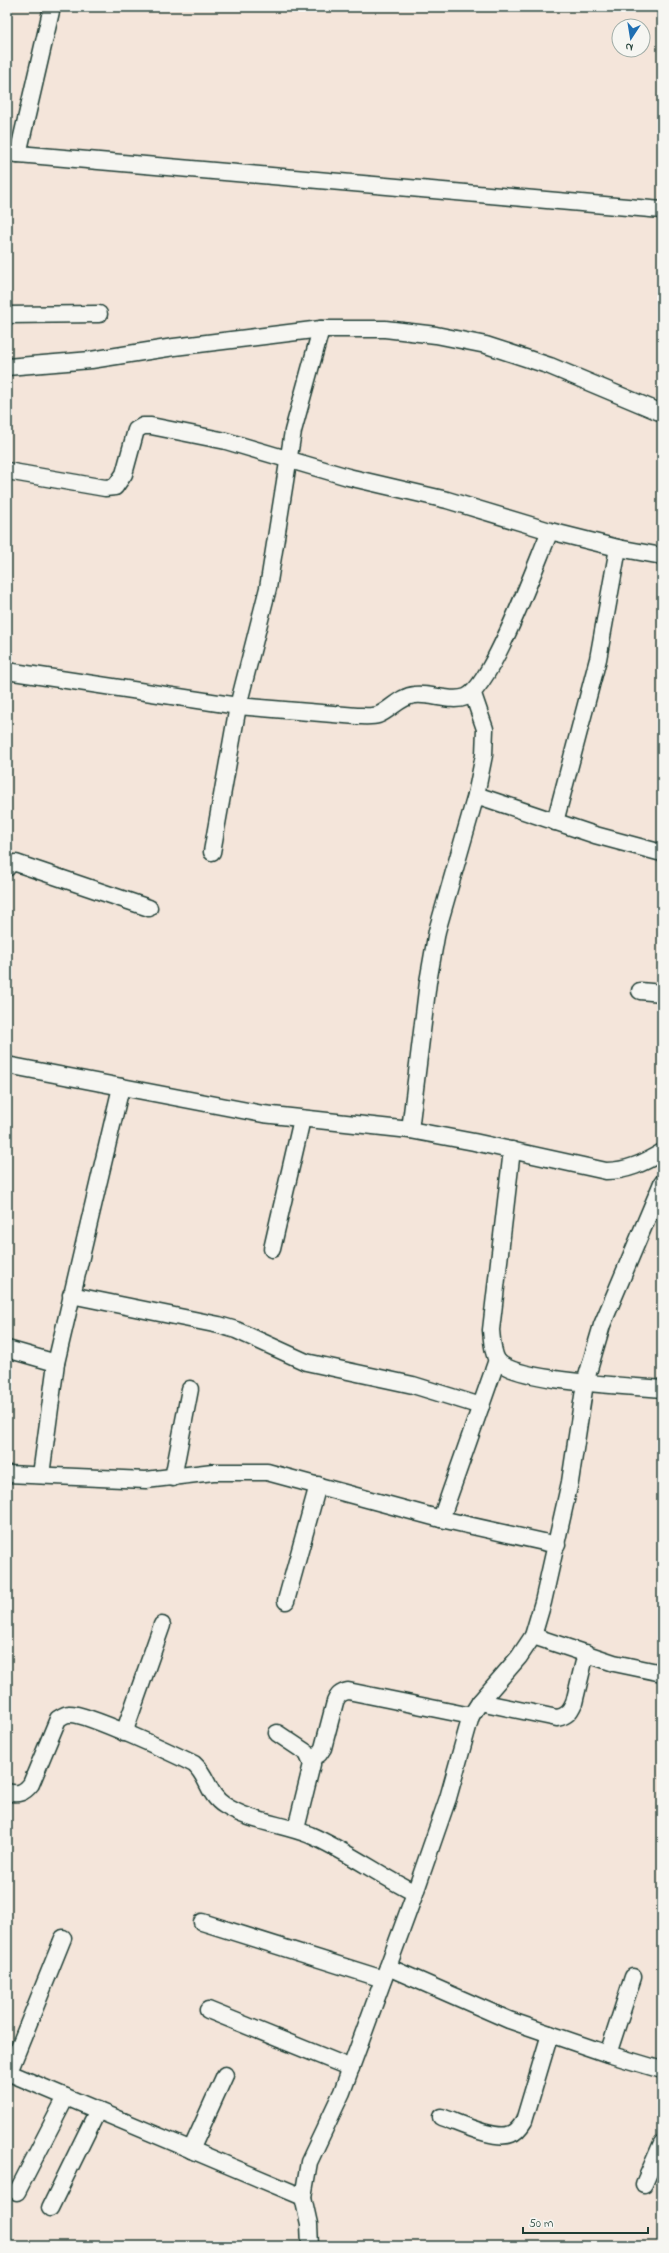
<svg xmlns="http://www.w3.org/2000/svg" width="669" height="2253" viewBox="0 0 669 2253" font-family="'Indie Flower',sans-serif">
  <rect width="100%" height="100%" fill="#f4e5da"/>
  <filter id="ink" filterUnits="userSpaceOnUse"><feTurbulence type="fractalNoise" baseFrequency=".025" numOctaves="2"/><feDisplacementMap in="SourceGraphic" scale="8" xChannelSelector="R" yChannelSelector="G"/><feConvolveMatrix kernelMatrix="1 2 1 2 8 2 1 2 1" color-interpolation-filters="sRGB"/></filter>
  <g filter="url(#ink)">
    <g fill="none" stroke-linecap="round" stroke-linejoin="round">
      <g stroke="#1f3d34" stroke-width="19">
        <g id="minor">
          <polyline points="7,153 662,210"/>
          <polyline points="18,154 52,7"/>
          <polyline points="7,315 99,314"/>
          <polyline points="7,367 91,360 174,347 321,329 385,329 436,335 486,345 550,366 662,413"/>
          <polyline points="7,471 105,488 115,487 124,474 136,430 143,426 151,426 226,441 348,477 447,500 550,531 618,548 662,556"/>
          <path d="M 7,671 L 238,706 L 357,716 C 363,716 372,717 378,715 C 391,710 400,696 415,695 C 431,693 451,703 466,697 C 492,686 537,561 550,531"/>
          <polyline points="476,795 595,835 662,853"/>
          <polyline points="555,822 598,659 618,548"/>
          <polyline points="212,852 238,706 268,588 293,431 321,329"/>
          <polyline points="7,868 9,864 16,863 149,908"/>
          <polyline points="640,991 662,993"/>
          <path d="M 7,1065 L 263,1114 L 410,1130 L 474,1142 L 606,1171 C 627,1171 644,1163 662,1152"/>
          <polyline points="410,1130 428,982 437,931 476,795 484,755 485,729 473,694"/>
          <path d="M 512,1150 L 491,1330 C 492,1339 492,1351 497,1360 C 513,1382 632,1386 662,1389"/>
          <polyline points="272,1249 302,1119"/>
          <polyline points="71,1295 219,1325 236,1330 306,1362 413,1385 481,1406"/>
          <polyline points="7,1349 56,1363 121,1087"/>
          <polyline points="7,1474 146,1480 213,1472 267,1472 441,1519 557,1545"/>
          <polyline points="41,1475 56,1363"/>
          <polyline points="173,1478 190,1389"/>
          <polyline points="441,1519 497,1360"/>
          <polyline points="286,1601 318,1485"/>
          <polyline points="533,1636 614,1663 662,1673"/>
          <path d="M 480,1702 L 557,1718 C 567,1716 570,1712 574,1703 L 586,1653"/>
          <polyline points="124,1733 162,1625"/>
          <polyline points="277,1733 307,1753 312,1764 296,1829"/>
          <path d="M 311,1758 L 319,1754 L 323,1748 L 335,1702 C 338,1695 340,1693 348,1691 L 471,1716"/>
          <path d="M 7,1792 C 18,1795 24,1793 31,1784 L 58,1719 C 61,1717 65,1714 69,1714 C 85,1712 176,1755 194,1764 C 208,1776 208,1795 224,1805 C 250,1822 282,1824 310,1835 C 347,1851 379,1875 415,1893"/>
          <polyline points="202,1922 383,1979"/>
          <polyline points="388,1967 509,2020 608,2054 662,2070"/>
          <polyline points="208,2010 351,2068"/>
          <polyline points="608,2054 633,1977"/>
          <polyline points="7,2072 303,2197"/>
          <polyline points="9,2072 63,1938"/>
          <path d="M 441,2117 C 457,2122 495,2141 511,2134 C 517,2132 521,2126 524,2121 L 550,2034"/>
          <polyline points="191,2150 225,2075"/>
          <polyline points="644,2184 662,2143"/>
          <polyline points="17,2192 66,2097"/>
          <polyline points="50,2208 98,2110"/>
          <polyline points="310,2246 309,2224 303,2197 309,2162 342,2092 415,1893 448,1798 471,1716 480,1702 519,1657 533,1636 543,1602 570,1482 585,1383 602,1325 662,1183"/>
        </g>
      </g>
      <use href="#minor" stroke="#f6f6f2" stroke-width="16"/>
    </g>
  </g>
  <rect width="669" height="2253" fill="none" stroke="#f6f6f2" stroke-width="24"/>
  <rect x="12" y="12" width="645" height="2229" fill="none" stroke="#1f3d34" stroke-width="1.5" filter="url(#ink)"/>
  <g transform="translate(631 38) rotate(192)"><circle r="19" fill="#f6f6f2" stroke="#a0aca6"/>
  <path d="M0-3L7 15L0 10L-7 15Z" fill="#1f6fb2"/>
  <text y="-6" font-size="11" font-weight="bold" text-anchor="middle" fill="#1f3d34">N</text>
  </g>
  <path d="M523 2227v6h125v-6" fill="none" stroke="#1f3d34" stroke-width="2"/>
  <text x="529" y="2227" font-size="12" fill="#1f3d34" stroke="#f6f6f2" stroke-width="3" paint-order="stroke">50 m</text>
</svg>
